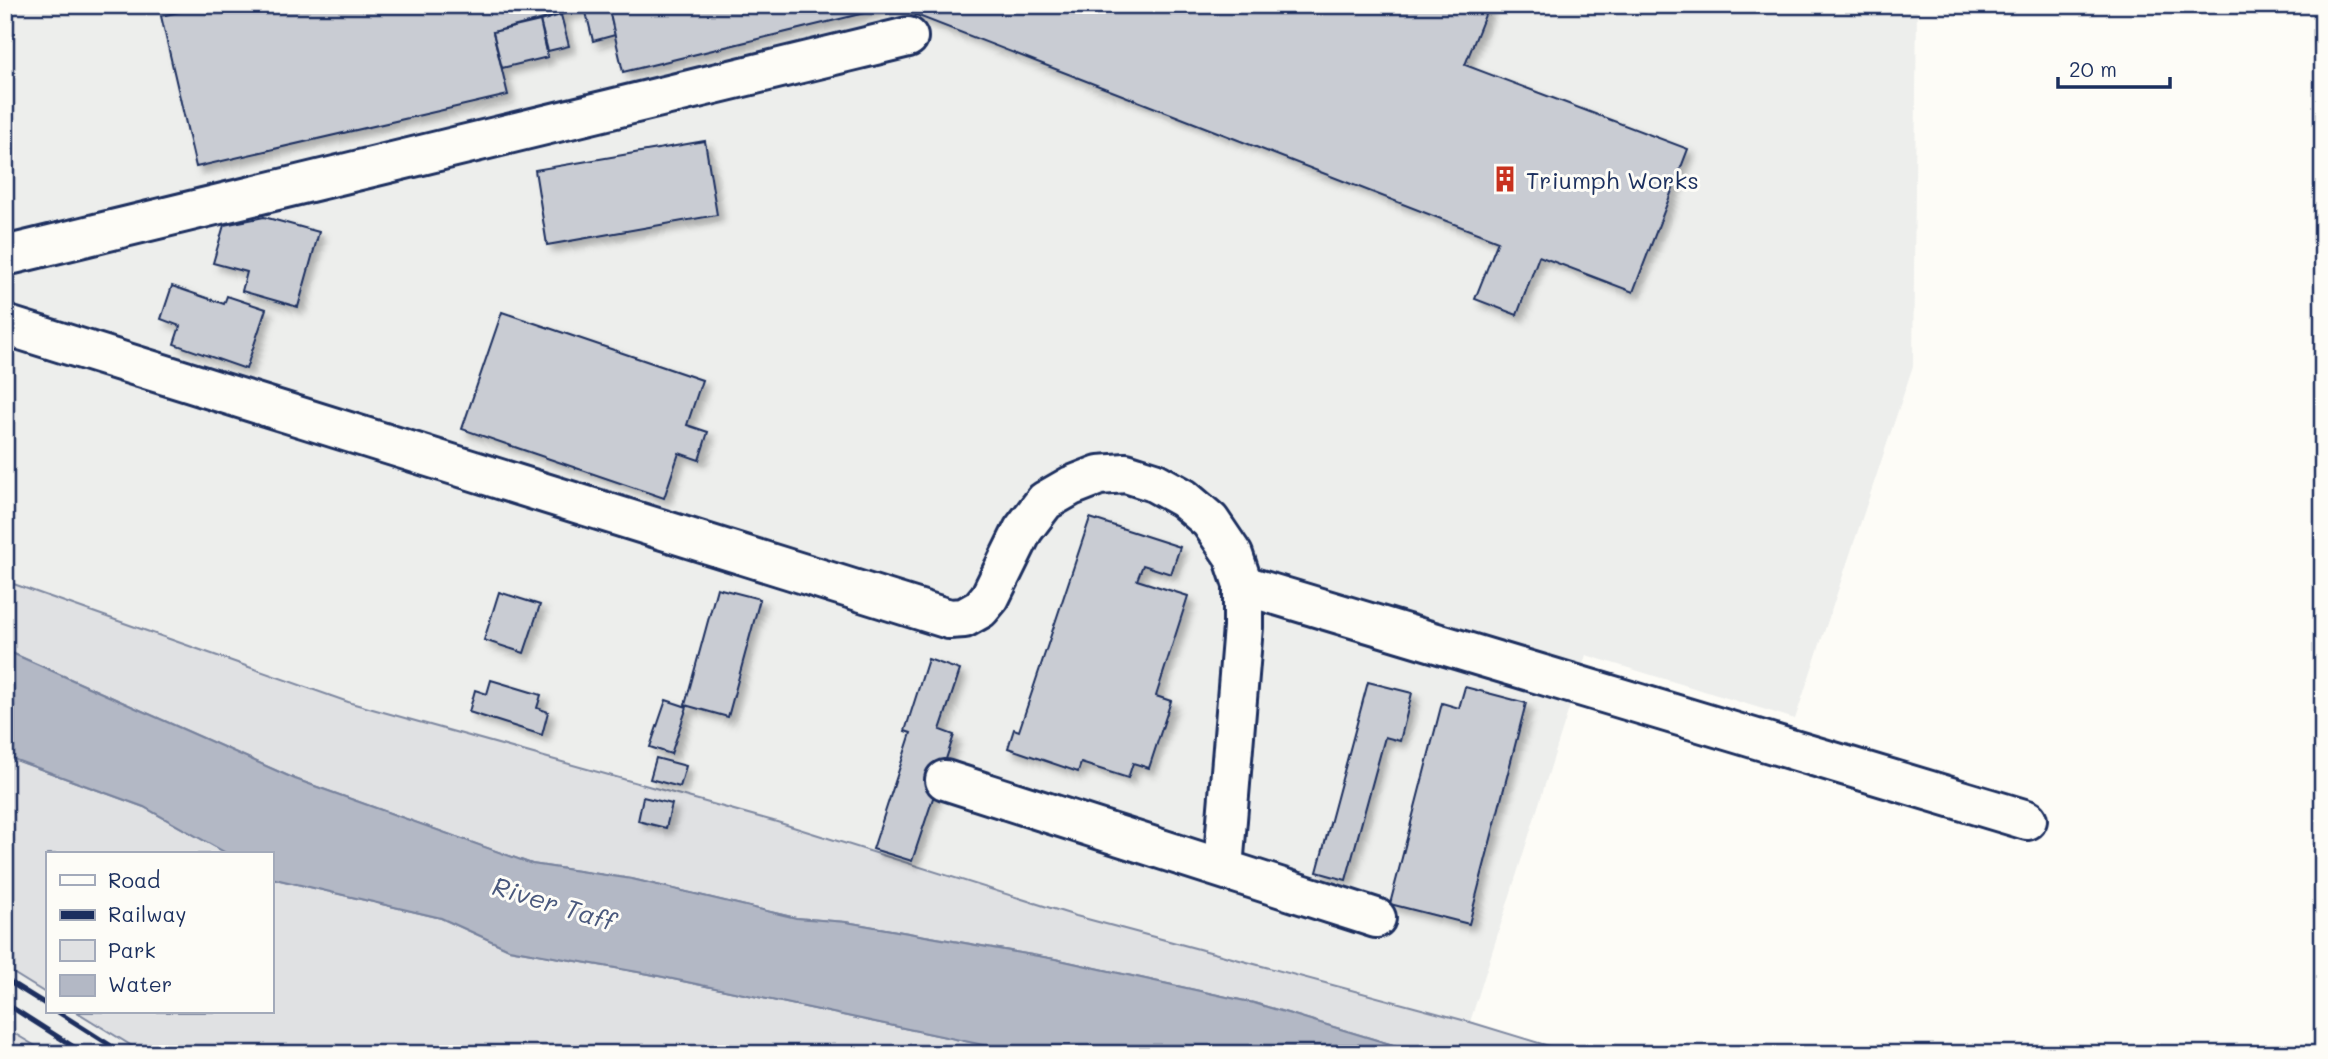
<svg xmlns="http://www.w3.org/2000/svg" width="2328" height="1059" viewBox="0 0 2328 1059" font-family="Mali,sans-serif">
  <defs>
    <filter id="shadow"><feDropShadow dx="6" dy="6" stdDeviation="3.5" flood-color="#0004"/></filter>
  </defs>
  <rect width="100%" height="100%" fill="#fdfcf7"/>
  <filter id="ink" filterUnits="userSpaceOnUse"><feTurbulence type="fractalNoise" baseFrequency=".0143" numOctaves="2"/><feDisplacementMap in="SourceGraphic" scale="14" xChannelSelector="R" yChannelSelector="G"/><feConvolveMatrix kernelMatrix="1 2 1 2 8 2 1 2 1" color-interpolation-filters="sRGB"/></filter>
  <g filter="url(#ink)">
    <g fill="#edeeec">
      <polygon points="5,5 1917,5 1913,366 1795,719 1586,655 1470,1022 1076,916 777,822 351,703 5,581"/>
      <polygon points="5,968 47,994 47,1012 77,1012 145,1054 49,1054 5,1028"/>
    </g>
    <g fill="#e0e1e3" stroke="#7e88a0" stroke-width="2">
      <polygon points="5,581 351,703 777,822 1076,916 1470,1022 1575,1054 1423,1054 1254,1003 1055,959 846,922 796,918 632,879 532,864 295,779 5,650"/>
      <polygon points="5,756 144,807 228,854 47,854 47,994 5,968"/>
      <polygon points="271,878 441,918 509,949 649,974 1026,1054 145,1054 77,1012 271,1012"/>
      <polygon points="5,1028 49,1054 5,1054"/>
    </g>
    <polygon fill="#b3b8c5" stroke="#76819c" stroke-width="2" points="5,650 295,779 532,864 632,879 796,918 846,922 1055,959 1254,1003 1423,1054 1026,1054 649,974 509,949 441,918 271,878 271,854 228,854 144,807 5,756"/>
    <g fill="#c9ccd3" stroke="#1b2f5e" stroke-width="2" filter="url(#shadow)">
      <polygon points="181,5 598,5 493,32 508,95 196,167 161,16 183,11"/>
      <polygon points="598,5 608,5 615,35 593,41 585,8"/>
      <polygon points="608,5 1489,5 1465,65 1688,149 1633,292 1539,256 1517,315 1475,299 1498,241 893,6 623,72"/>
      <polygon points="561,15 569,46 548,51 540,21"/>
      <polygon points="540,21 548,57 502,68 493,32"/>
      <polygon points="705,141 717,215 547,245 535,170"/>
      <polygon points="264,217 319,232 298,307 242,291 247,272 213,263 224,225"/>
      <polygon points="172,286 224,304 227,296 266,309 246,369 174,344 180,326 161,319"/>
      <polygon points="502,312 702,380 687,425 708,432 699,460 679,453 664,498 462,429"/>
      <polygon points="1090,518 1180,547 1171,574 1143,565 1137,580 1188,596 1156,696 1171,701 1149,768 1133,763 1128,778 1081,763 1078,772 1008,748 1014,729 1019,731"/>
      <polygon points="717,588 760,599 728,717 685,705"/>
      <polygon points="499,592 540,605 524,653 484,640"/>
      <polygon points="928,659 960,670 940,730 954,735 912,861 873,849 911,733 905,731"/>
      <polygon points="491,680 541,695 537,708 548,712 542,735 469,712 475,690 487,694"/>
      <polygon points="1368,682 1412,693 1400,741 1385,737 1346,880 1317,872"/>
      <polygon points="1465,687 1526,703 1469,924 1390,904 1442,703 1459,708"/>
      <polygon points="666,700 687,707 671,754 650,747"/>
      <polygon points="656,758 686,766 680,787 650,779"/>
      <polygon points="643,797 672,804 666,828 638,821"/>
    </g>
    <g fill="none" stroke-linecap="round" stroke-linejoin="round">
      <g stroke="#1b2f5e" stroke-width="44">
        <g id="minor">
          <polyline points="5,256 908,37"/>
          <polyline points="5,325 949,619 964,618 980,609 990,597 1023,530 1045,501 1071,486 1099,475 1126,473 1154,482 1183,498 1210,521 1233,555 1243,585 1243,627 1223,868"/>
          <polyline points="1243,585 2027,820"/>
          <polyline points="945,780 1376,918"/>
        </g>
      </g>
      <use href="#minor" stroke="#fdfcf7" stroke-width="38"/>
      <g stroke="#1b2f5e" stroke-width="5">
        <polyline points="5,979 47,1005"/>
        <polyline points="5,1003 85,1054"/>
        <polyline points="58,1012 124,1054"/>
      </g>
    </g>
  </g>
  <defs>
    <g id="building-bare" transform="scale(2.1)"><path d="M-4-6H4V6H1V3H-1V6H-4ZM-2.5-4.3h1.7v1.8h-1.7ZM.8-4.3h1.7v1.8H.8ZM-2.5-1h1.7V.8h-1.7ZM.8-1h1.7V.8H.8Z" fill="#c8321e" stroke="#fdfcf7" stroke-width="2.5" paint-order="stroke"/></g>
  </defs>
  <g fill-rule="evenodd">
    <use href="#building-bare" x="1505" y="179"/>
  </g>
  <g text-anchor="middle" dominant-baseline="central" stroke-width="6" stroke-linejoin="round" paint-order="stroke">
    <g font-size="24" fill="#1b2f5e" stroke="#fdfcf7" text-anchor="start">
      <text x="1526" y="179">Triumph Works</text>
    </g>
    <g font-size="26" font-style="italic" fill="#49587d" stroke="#fdfcf7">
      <text transform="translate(554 903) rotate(17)">River Taff</text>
    </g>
  </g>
  <rect width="2328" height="1059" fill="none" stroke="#fdfcf7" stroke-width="28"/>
  <rect x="14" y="14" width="2300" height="1031" fill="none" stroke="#1b2f5e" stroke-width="2.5" filter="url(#ink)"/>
  <rect x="46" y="852" width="228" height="161" fill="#fdfcf7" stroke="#a3aaba" stroke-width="2"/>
  <rect x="60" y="875" width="35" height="10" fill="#fdfcf7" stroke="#a3aaba" stroke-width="2"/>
  <text x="108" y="888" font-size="21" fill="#1b2f5e">Road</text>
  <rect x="60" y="910" width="35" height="10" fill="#1b2f5e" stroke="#a3aaba" stroke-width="2"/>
  <text x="108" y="922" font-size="21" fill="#1b2f5e">Railway</text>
  <rect x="60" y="940" width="35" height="21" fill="#e0e1e3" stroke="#a3aaba" stroke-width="2"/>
  <text x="108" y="958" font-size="21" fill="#1b2f5e">Park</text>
  <rect x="60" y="975" width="35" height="21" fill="#b3b8c5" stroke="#a3aaba" stroke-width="2"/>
  <text x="108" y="992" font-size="21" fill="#1b2f5e">Water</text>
  <path d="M2058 77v10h112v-10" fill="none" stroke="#1b2f5e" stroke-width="3.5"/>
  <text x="2069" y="77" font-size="21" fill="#1b2f5e" stroke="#fdfcf7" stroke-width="5" paint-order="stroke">20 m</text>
</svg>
